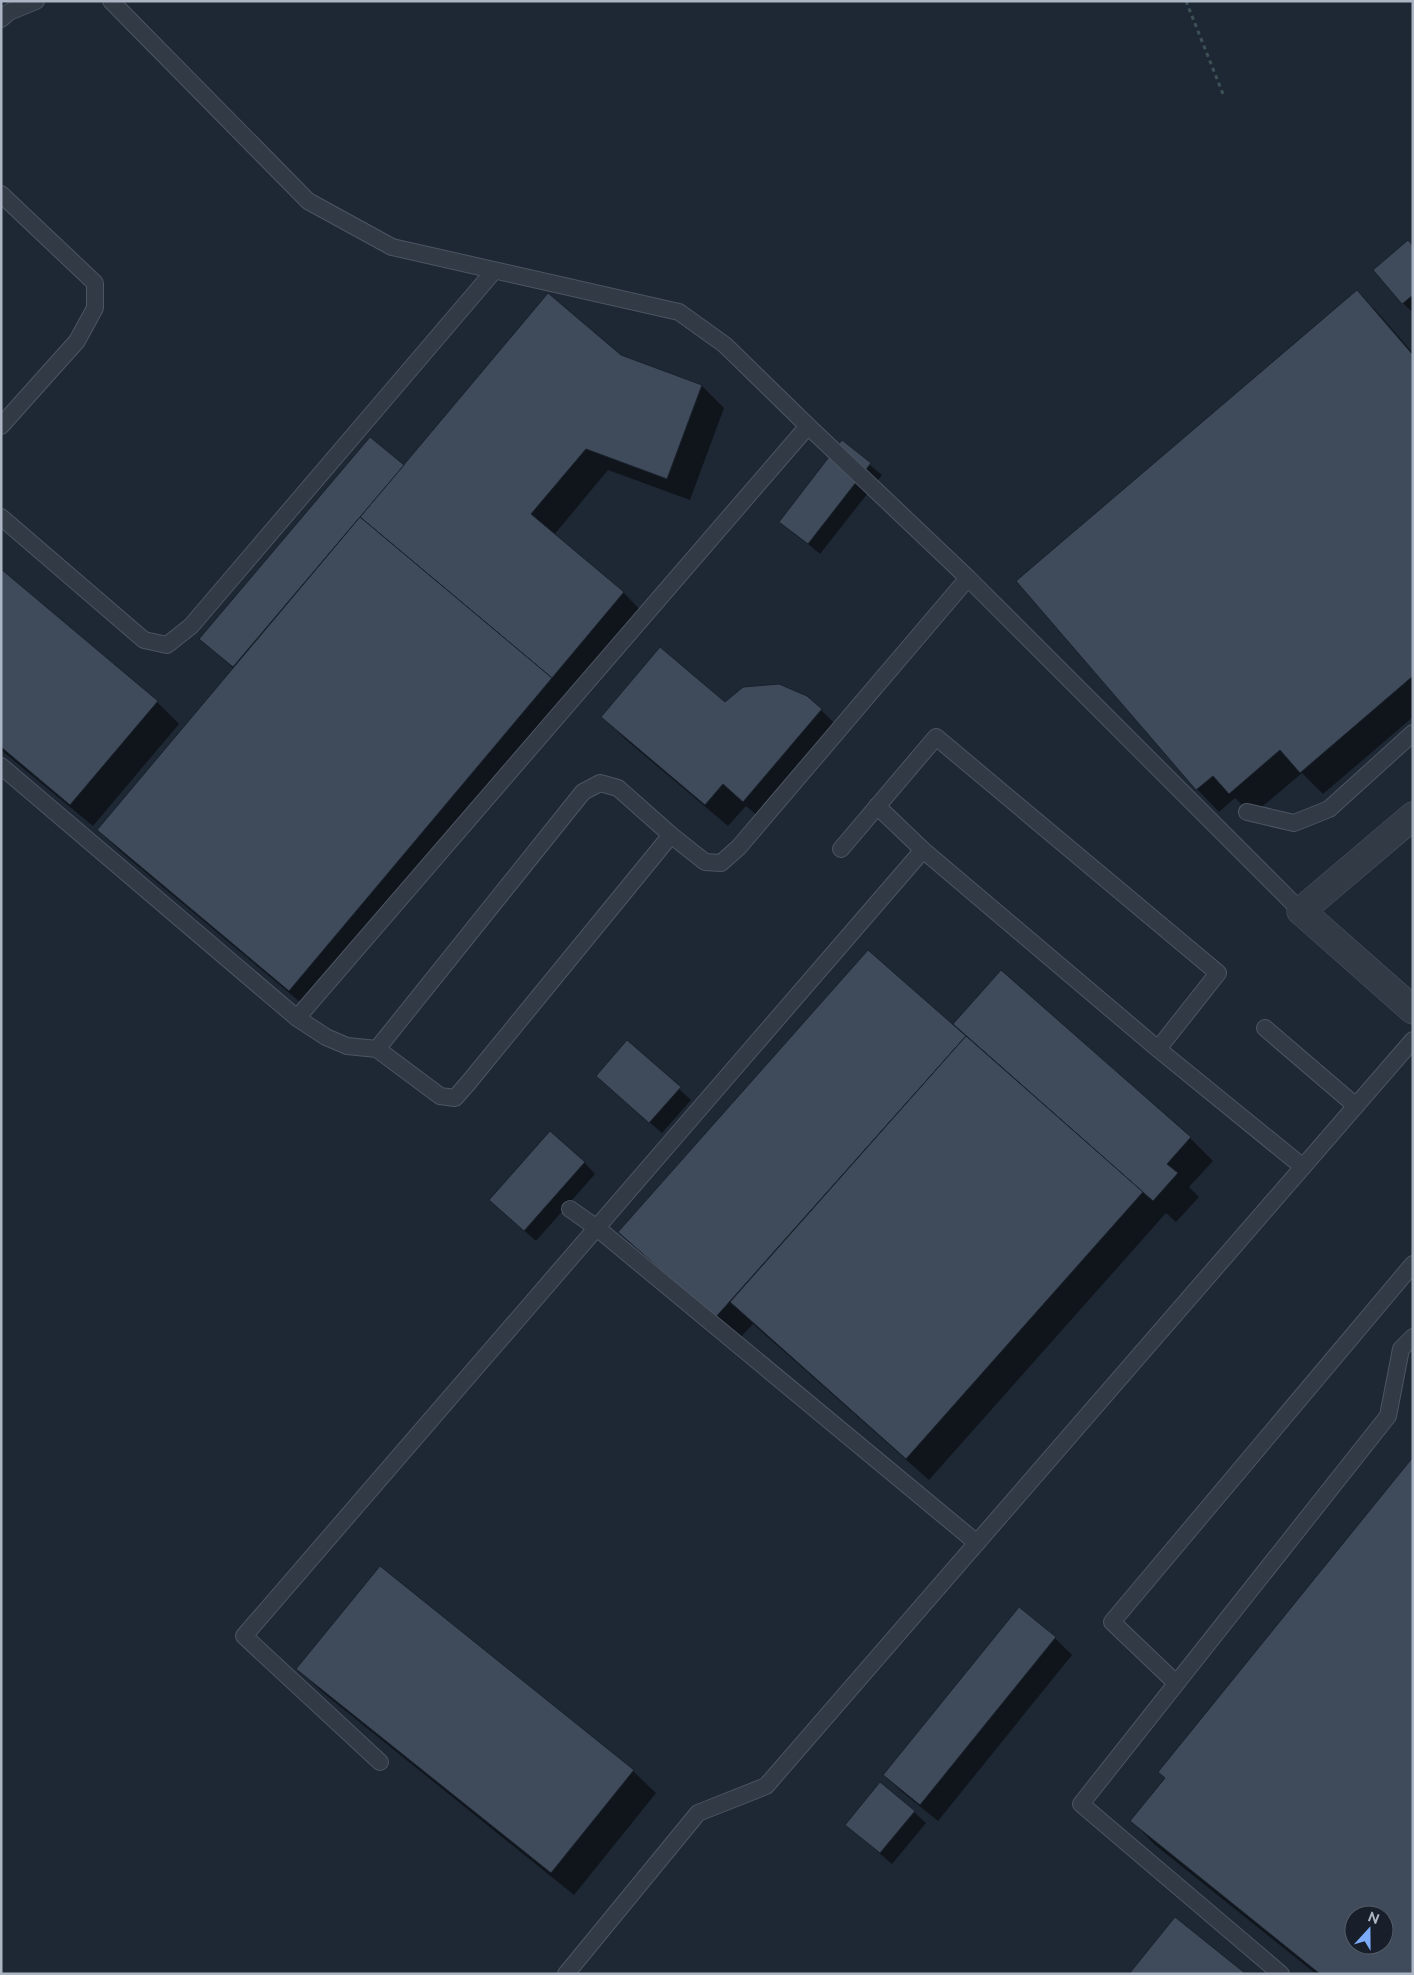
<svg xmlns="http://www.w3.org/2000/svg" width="1414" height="1975" viewBox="0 0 1414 1975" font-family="Raleway,sans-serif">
  <rect width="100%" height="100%" fill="#1e2835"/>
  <g fill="#0007" fill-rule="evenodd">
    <polygon points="1413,247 1413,313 1403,303"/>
    <polygon points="1357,291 1379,314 1413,353 1413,717 1323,794 1302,773 1252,815 1235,798 1219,812 1197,789"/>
    <polygon points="621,356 702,386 724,408 690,500 608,470 554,535 624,593 646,616 312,1012 121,852 98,830 234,669 201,639 404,467"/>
    <polygon points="842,442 882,475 820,554 781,521"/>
    <polygon points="1,571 157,702 179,724 93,826 1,750"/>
    <polygon points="725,703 821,710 843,732 766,823 746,806 728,826 625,739 603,717"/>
    <polygon points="1002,972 1190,1138 1213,1161 1189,1187 1199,1197 1176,1222 1166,1213 929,1480 753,1324 739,1339 642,1254 620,1232 953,1026"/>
    <polygon points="627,1042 691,1100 662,1133 609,1087"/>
    <polygon points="584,1162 595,1174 536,1241 502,1211"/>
    <path d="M 1413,1459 L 1413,1974 L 1316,1974 L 1154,1844 L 1132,1821 ZM 1354,1915 L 1384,1915 L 1384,1945 L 1354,1945 Z"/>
    <polygon points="380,1568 633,1771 656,1793 574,1895 321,1691 298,1669"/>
    <polygon points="1055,1638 1072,1655 938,1821 902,1792 884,1775"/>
    <polygon points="914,1812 926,1823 892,1864 847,1825"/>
  </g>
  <g fill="#3f4b5b" stroke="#19212c" fill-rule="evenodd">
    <polygon points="1408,240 1413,246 1413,295 1402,304 1373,270"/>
    <polygon points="1357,290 1413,355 1413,676 1300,773 1280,750 1229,794 1213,776 1196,790 1016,581"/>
    <polygon points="548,293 621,355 702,385 667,479 586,449 531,514 624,592 552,678 360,517"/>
    <polygon points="370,437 404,465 233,667 199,639"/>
    <polygon points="842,440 871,463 808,544 779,522"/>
    <polygon points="360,517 552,678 289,991 97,830"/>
    <polygon points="1,569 158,701 70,805 1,747"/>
    <polygon points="660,647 725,702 743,687 779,684 807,696 822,709 743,802 723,784 705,805 601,717"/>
    <polygon points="868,950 966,1036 715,1318 618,1232"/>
    <polygon points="1001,970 1191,1137 1167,1164 1178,1173 1153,1201 953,1024"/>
    <polygon points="966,1036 1143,1192 906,1459 730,1302"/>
    <polygon points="627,1040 681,1087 649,1123 596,1076"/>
    <polygon points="550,1131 585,1162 524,1231 489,1200"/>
    <path d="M 1413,1457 L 1413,1974 L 1320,1974 L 1130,1821 L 1165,1778 L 1158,1772 ZM 1354,1915 L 1384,1915 L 1384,1945 L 1354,1945 Z"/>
    <polygon points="380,1566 634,1770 551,1873 296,1669"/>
    <polygon points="1019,1607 1056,1637 920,1805 883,1775"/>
    <polygon points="880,1782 915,1811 880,1853 845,1825"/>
    <polygon points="1175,1917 1246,1974 1129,1974"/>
  </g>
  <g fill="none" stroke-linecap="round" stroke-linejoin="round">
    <g stroke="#4c5561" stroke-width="18">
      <g id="service">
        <polyline points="111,1 308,201 392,247 679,312 725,345 808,426 968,578 1301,911"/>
        <polyline points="1,19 9,12 36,1"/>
        <polyline points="1,194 95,283 95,308 77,341 1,426"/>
        <polyline points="1,517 144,640 167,645 191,626 494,271"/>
        <polyline points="1,766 297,1018 326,1037 347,1046 377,1049 440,1096 455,1098 469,1082 671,835"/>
        <polyline points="877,806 923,850 1158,1049 1303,1167"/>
        <polyline points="1247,812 1294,823 1329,809 1413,733"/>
        <polyline points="841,849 936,737 1218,973 1158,1049"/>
        <polyline points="297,1018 808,426"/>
        <polyline points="1265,1028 1356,1106"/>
        <polyline points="377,1049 583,792 600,783 618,788 671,835 705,862 721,863 739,847 968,578"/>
        <polyline points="570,1209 597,1228 977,1543"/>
        <polyline points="1176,1683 1112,1622 1413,1264"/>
        <polyline points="380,1762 244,1636 923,850"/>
        <polyline points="566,1974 698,1813 766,1786 1413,1040"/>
        <polyline points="1281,1974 1081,1804 1388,1416 1401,1349 1413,1337"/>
      </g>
    </g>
    <g stroke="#4c5561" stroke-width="29">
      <polyline id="minor" points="1413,816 1301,911 1413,1010"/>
    </g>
    <polyline stroke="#3e5154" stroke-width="3" stroke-dasharray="4 4" stroke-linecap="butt" points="1186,1 1223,94"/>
    <use href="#service" stroke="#323a46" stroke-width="16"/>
    <use href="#minor" stroke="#323a46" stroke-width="28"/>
  </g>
  <rect width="1414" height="1975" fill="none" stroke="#abb5c3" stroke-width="5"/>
  <g transform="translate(1369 1930) rotate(21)"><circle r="24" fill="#181f2a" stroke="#535b67"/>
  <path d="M0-4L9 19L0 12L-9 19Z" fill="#7babf9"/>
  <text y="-8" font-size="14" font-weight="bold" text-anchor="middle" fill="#abb5c3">N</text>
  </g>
</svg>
